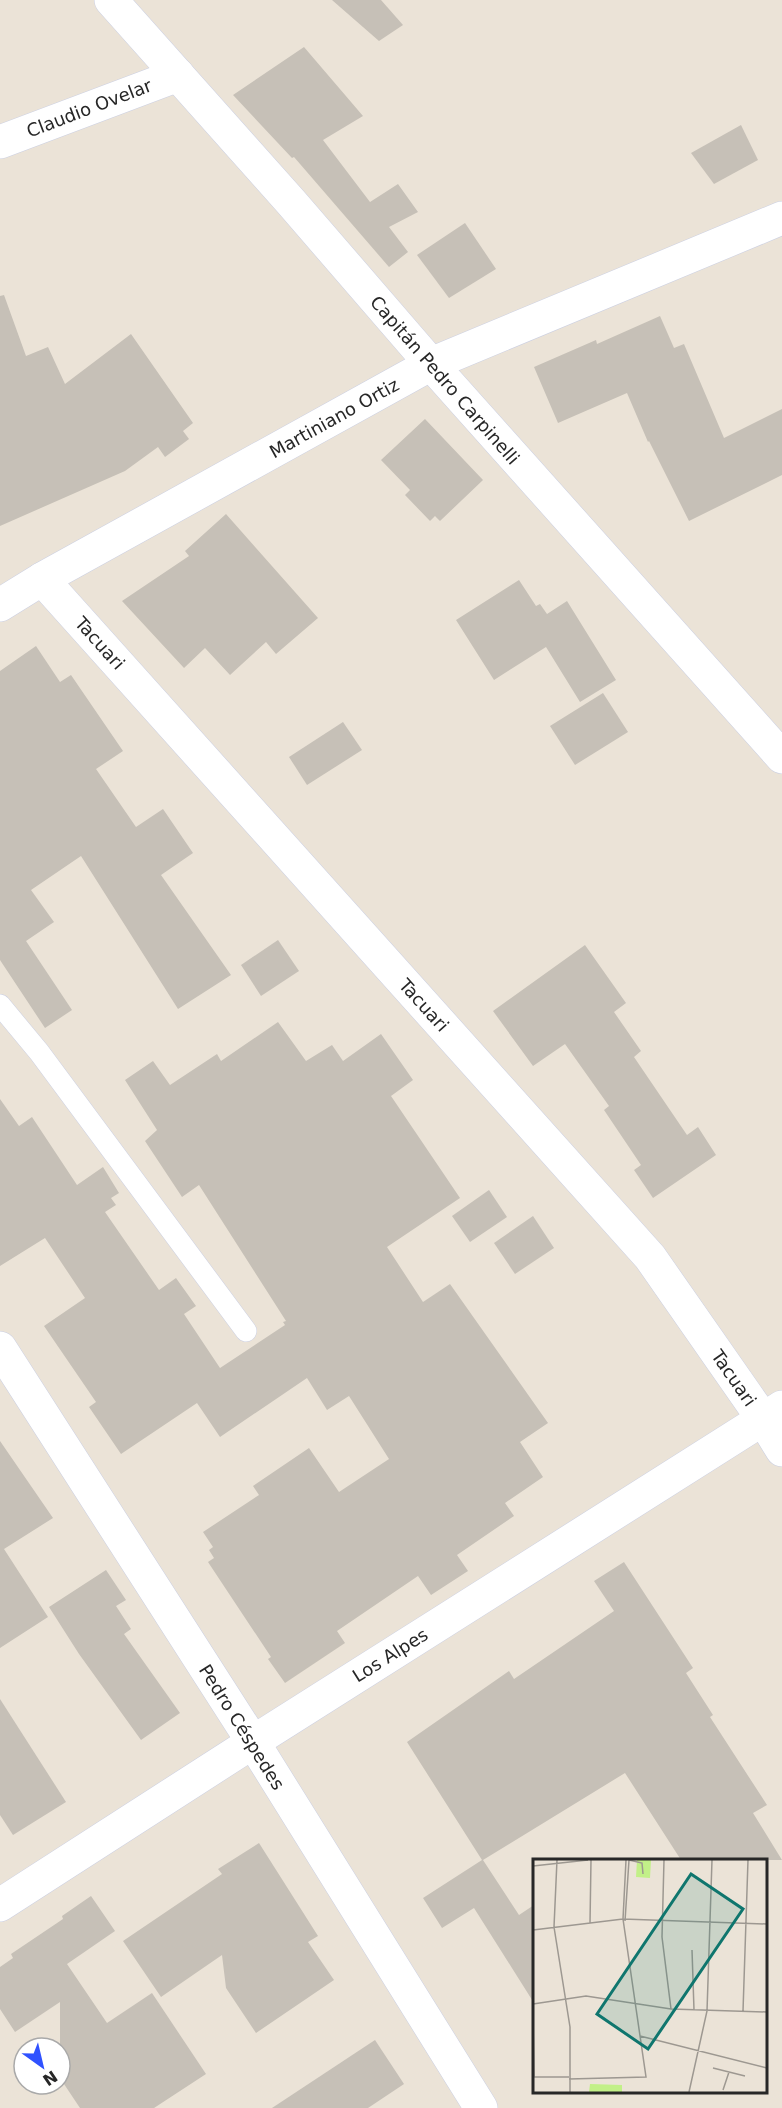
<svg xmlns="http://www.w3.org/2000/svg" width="782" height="2108" viewBox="0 0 782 2108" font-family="'DejaVu Sans',sans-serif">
  <rect width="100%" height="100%" fill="#ebe3d7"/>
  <g fill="#c6c0b7">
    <polygon points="332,0 381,0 403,25 379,41"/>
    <polygon points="304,47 363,116 323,140 370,202 398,184 418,212 389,227 408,252 389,267 294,157 292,158 233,95"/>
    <polygon points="741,125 758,160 714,184 691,153"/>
    <polygon points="465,223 496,269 449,298 417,255"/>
    <polygon points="4,295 26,356 48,347 65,384 131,334 193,423 183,431 189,439 165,457 158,447 125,471 0,526 0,296"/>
    <polygon points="660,316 674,348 684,344 724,438 782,409 782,475 689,521 649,441 648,442 627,393 558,423 534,367 596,340 597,344"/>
    <polygon points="425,419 483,480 440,521 435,516 430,521 405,495 410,490 381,460"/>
    <polygon points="226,514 318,618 276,654 266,642 230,675 205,648 184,668 122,601 189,556 185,551"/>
    <polygon points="519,580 536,606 540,604 547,614 567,601 616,680 580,702 546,647 494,680 456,620"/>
    <polygon points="36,646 60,682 71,675 123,751 96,769 136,827 163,809 193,853 161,875 231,975 178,1009 81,856 31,890 54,922 26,941 72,1010 45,1028 0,960 0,671"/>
    <polygon points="603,693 628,732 575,765 550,726"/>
    <polygon points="343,722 362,750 307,785 289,757"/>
    <polygon points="278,940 299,971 261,996 241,965"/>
    <polygon points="585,945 626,1003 614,1012 641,1051 634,1057 687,1135 698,1127 716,1155 653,1198 634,1170 641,1165 604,1110 609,1106 565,1044 533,1066 493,1011"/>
    <polygon points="278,1022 306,1061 332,1045 343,1061 381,1034 413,1080 391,1096 460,1198 387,1247 423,1302 450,1284 548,1423 520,1442 543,1477 505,1503 514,1516 457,1555 468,1571 431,1595 418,1576 337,1631 345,1643 285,1683 268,1659 271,1657 208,1562 214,1558 209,1550 213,1547 203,1532 259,1495 253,1486 309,1448 339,1492 389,1459 349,1396 327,1410 307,1378 220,1437 197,1403 121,1454 89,1407 96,1402 44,1326 85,1298 45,1238 0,1266 0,1099 19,1126 32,1117 77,1185 103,1167 119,1193 111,1198 116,1205 105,1212 159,1290 176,1278 196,1306 184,1314 220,1368 285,1325 283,1322 286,1321 199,1185 182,1197 145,1141 157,1130 125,1080 153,1061 170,1085 217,1054 221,1061"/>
    <polygon points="489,1190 507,1217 470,1242 452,1216"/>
    <polygon points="533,1216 554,1248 515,1274 494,1243"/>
    <polygon points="0,1441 53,1518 4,1549 48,1617 0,1648"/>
    <polygon points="624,1562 693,1668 686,1673 713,1715 710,1717 767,1805 753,1813 782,1860 681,1860 625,1773 483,1860 519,1915 534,1905 534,2003 474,1908 442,1928 423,1898 482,1860 407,1742 509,1671 514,1679 614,1611 594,1581"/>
    <polygon points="106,1570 126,1600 116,1606 131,1629 124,1634 180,1713 141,1740 79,1654 49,1607"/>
    <polygon points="0,1699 66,1802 13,1835 0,1815"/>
    <polygon points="259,1843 318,1936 308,1942 334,1980 256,2033 226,1988 222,1955 161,1997 123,1941 222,1874 218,1869"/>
    <polygon points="91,1896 115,1931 67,1964 107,2023 152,1993 206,2074 154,2108 80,2108 60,2078 60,2002 15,2032 0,2009 0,1967 13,1958 11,1954 63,1919 62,1916"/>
    <polygon points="375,2040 404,2084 368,2108 272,2108"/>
  </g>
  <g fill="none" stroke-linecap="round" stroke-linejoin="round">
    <g stroke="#ccd0e2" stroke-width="22">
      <polyline id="service" points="0,1005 39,1052 246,1331"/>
    </g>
    <g stroke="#ccd0e2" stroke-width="34">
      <g id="minor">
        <polyline points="111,0 291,202 431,364 782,757"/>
        <polyline points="0,142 178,75"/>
        <polyline points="42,579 650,1257 763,1419 782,1450"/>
        <polyline points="0,605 42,579 431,364 782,218"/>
        <polyline points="0,1348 253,1742 481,2108"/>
      </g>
    </g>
    <g stroke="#ccd0e2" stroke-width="34">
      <polyline id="tertiary" points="0,1905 253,1742 782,1407"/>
    </g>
    <use href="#service" stroke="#fff" stroke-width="21"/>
    <use href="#minor" stroke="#fff" stroke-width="33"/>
    <use href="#tertiary" stroke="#fff" stroke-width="33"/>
  </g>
  <g text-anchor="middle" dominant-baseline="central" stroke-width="4.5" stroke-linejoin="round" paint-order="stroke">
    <g font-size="18" fill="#272727" stroke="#fff">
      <text transform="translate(89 108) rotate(-21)">Claudio Ovelar</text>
      <text transform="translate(445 380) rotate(49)">Capitán Pedro Carpinelli</text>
      <text transform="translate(334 418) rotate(-29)">Martiniano Ortiz</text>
      <text transform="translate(100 643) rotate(48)">Tacuari</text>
      <text transform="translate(424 1005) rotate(48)">Tacuari</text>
      <text transform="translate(734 1378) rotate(55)">Tacuari</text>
      <text transform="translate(390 1655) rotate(-32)">Los Alpes</text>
      <text transform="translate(242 1727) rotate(58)">Pedro Céspedes</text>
    </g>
  </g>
  <g transform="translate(533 1859)">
    <rect width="234" height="234" fill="#ebe3d7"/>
    <path d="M 104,1 L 118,1 L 117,19 L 103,18 ZM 57,225 L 89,226 L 89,233 L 56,233 Z" fill="#c2f088"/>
    <path fill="none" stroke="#9d9891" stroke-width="1.5" d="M 24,1 L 21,68 L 37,168 L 37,233M 96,1 L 109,4 L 110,15M 131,1 L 129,78 L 138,150M 0,7 L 55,1M 92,62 L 96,1M 57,64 L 58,1M 0,71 L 90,60 L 234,65M 159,91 L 161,151M 0,145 L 53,137 L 138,150 L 234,153M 210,152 L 215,1M 0,159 L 1,218M 107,177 L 234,209M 180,209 L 212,217M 1,218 L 36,218M 36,220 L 113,218 L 90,60 L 93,1M 190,231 L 196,213M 156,233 L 174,152 L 179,1"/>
    <path fill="#0f766e" fill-opacity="0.15" stroke="#0f766e" stroke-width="3" d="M 158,15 L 210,50 L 115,190 L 64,155 Z"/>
    <rect width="234" height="234" fill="none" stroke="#272727" stroke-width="3"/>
  </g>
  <g transform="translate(42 2066) rotate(146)"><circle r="28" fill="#ffffff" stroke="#a9a9a9" stroke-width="1.5"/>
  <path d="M0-4.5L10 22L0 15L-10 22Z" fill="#3052ff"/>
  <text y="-9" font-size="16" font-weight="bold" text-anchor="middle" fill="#272727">N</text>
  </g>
</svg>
